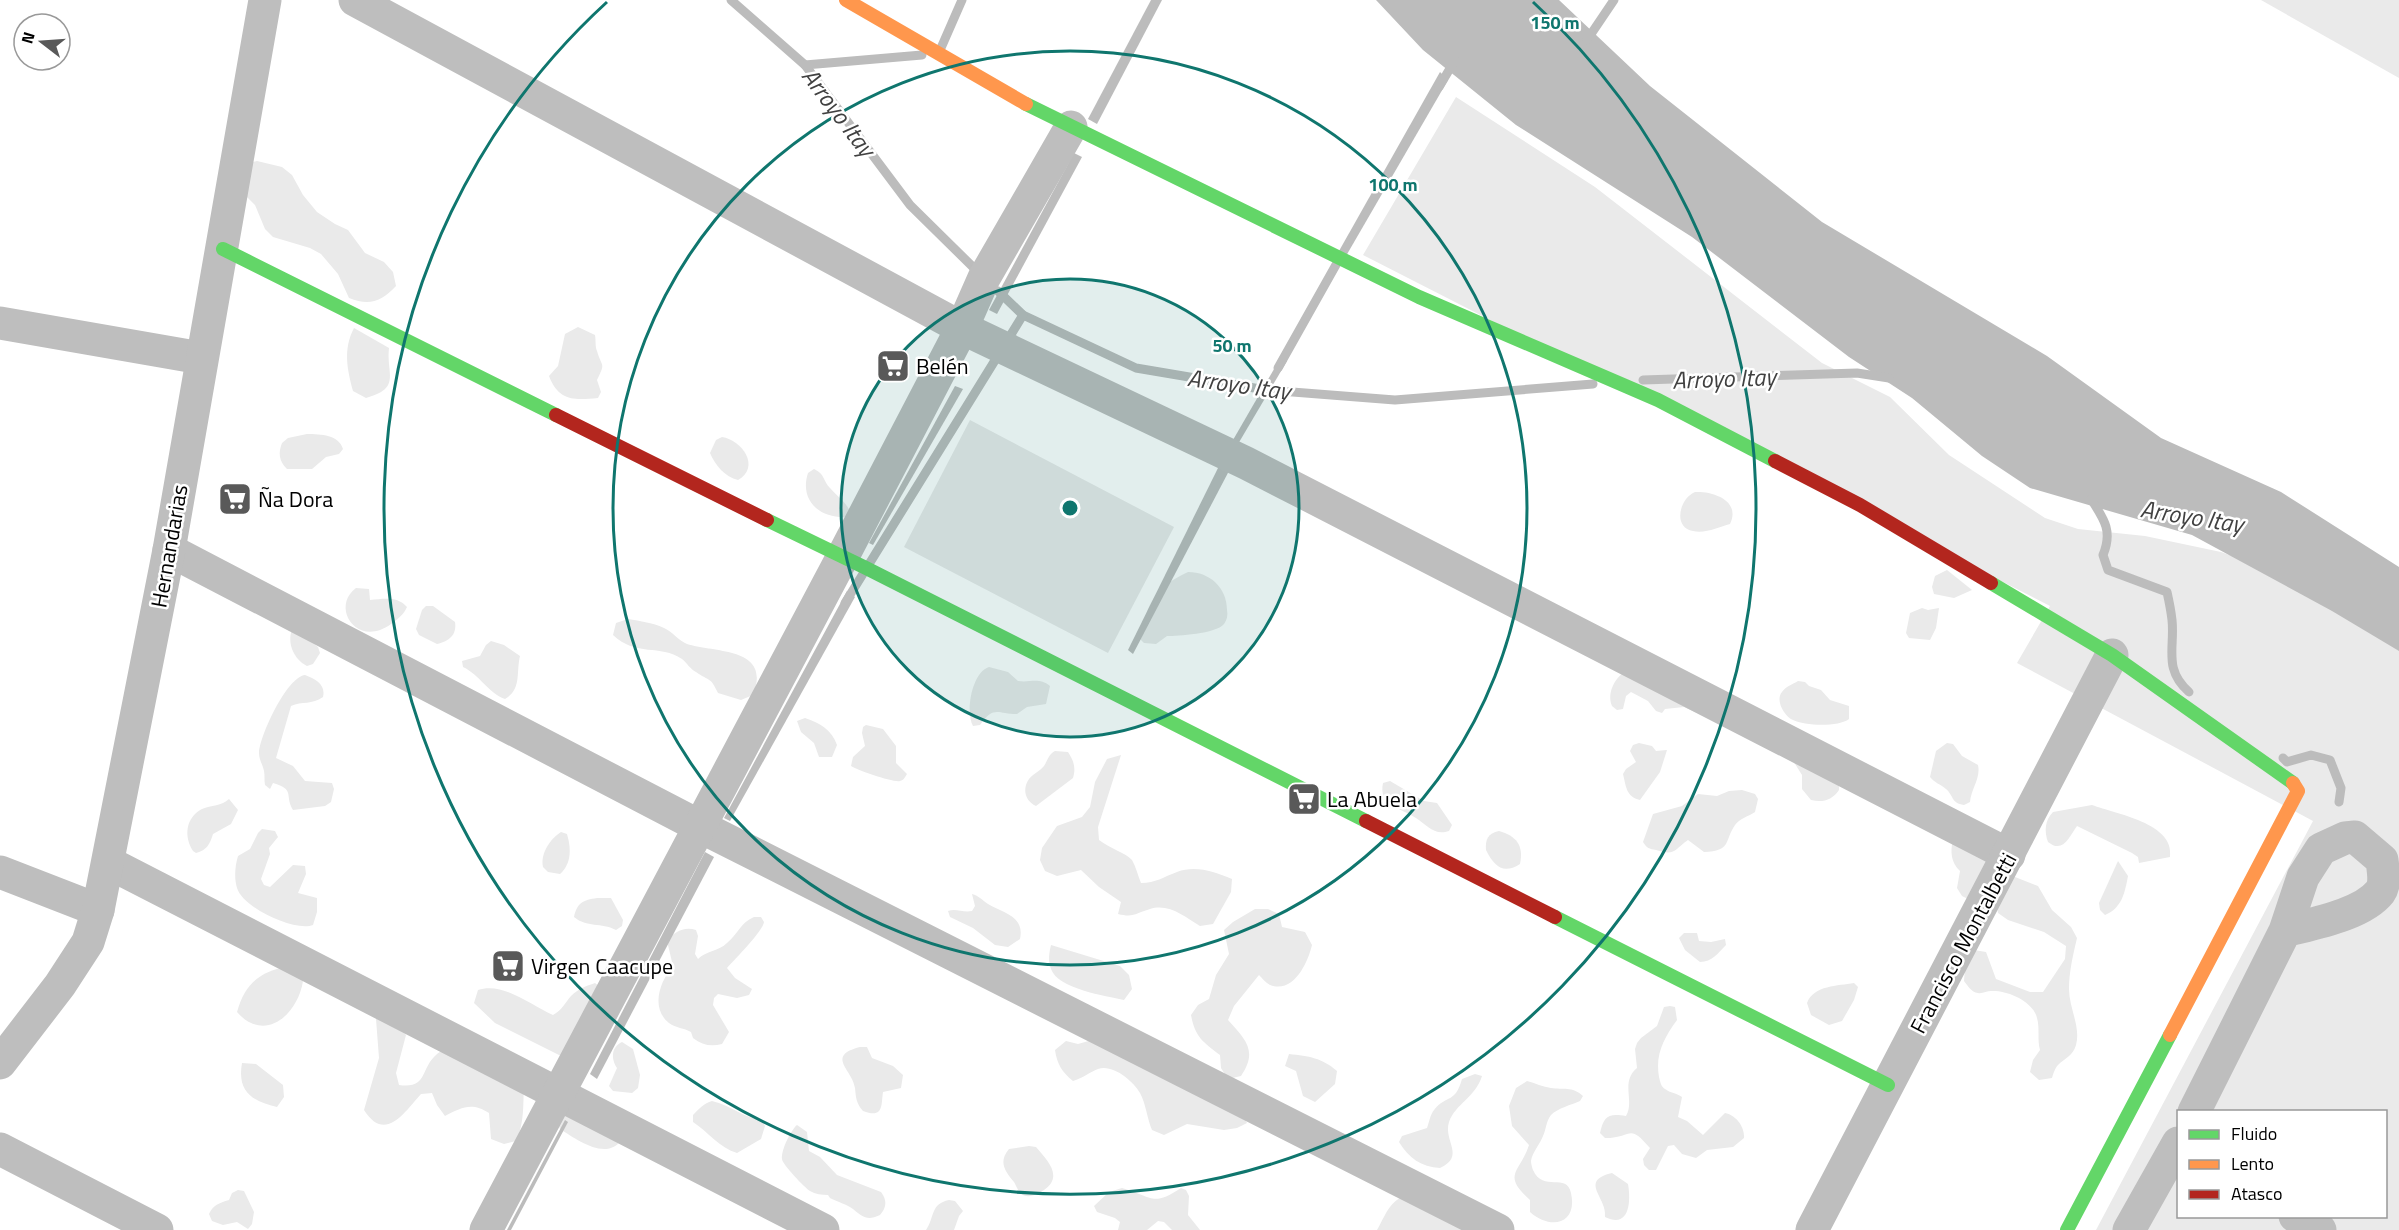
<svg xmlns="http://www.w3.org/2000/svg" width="2399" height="1230" viewBox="0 0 2399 1230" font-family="'Titillium Web',sans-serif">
  <rect width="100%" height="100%" fill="#fff"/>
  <g fill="#eaeaea" fill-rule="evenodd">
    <polygon points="2261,0 2399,0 2399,78"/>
    <path d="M 1456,97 L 1595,187 L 1822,363 L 1890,397 L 1949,455 L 2045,518 L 2078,529 L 2145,536 L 2221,552 L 2290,577 L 2399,633 L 2399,1230 L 2096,1230 L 2313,821 L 2017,663 L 2050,606 L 1363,255 ZM 2178,1112 L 2386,1112 L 2386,1216 L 2178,1216 Z"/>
    <path d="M 257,161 L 282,167 L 292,175 L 303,195 L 317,212 L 335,224 L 348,230 L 365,253 L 384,262 L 393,272 L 396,286 C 381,302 369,306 349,298 L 338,274 L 321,254 L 310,248 L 273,237 L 265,229 L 255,205 L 245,195 L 244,164 Z"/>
    <path d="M 578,327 L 595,335 C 596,340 595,347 597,351 C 602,368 606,362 597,380 L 601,392 L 598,398 C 575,400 559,402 549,376 L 558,366 L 565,334 Z"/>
    <path d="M 354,328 L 389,348 C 386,374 402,388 366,398 L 353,391 C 347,369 343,349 354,328 Z"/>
    <polygon points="970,420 1174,527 1108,653 904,547"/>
    <path d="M 307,434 C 321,434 339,435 343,449 L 339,454 L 326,457 L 312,469 L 287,469 C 279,461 278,453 282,443 L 288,438 Z"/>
    <path d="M 722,437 C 742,440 761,467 738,480 C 725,477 715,465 710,453 L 716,440 Z"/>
    <path d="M 814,469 C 825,474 823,481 830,488 C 837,496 845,501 850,511 L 848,517 C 820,519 799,501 808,473 Z"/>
    <path d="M 1695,492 C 1714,491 1741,501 1730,524 C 1719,527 1705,534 1693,531 C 1672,527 1680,498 1695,492 Z"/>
    <polygon points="1947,570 1972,590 1954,598 1934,594 1932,587 1935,576"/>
    <path d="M 1188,572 C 1210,572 1227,588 1227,610 C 1228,615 1227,620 1224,624 C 1216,634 1177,636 1167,636 L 1156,644 L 1144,643 L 1140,639 C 1147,603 1154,588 1188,572 Z"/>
    <path d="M 356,588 L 369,589 L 370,600 C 384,599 397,596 407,607 C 404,614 398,619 391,624 C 357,649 330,607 356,588 Z"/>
    <path d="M 426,606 L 433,606 L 455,622 C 457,635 449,641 437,644 L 419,635 L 416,629 L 422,610 Z"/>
    <polygon points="1922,608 1928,610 1939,608 1936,628 1930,640 1909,638 1906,633 1910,613"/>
    <path d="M 628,619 C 640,621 654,623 664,628 C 673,632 679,641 687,644 C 716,653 772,647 753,695 L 741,700 L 718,693 C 710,676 710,682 696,672 C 690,669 687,663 682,659 C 660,644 636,657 613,635 L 616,623 Z"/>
    <path d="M 293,627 L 318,647 L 320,653 L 313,664 L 307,666 C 293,659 286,641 293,627 Z"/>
    <path d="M 491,641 L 504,645 L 520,656 C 516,672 522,689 505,699 C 488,693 480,675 463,667 L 462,661 L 480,656 L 486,645 Z"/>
    <path d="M 989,667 L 1008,672 L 1018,681 C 1030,683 1039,677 1050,686 L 1046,704 L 1027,707 L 1017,714 C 997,714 994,705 980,725 L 973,726 C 965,712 972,672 989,667 Z"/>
    <path d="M 1624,672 L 1697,713 L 1684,707 L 1665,709 L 1662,713 L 1656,711 L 1648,701 L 1631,692 L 1626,696 L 1623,709 L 1617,710 L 1612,706 C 1607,693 1614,680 1624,672 Z"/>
    <path d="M 305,675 C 316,679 326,685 323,697 C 312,705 302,701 291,706 L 276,758 L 293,766 L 305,781 L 332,783 L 334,789 L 331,802 L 325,806 L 293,810 C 284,795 296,790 273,783 L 270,789 L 265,785 C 264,780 265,776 264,771 C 263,765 259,760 259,753 C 260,735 287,677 305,675 Z"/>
    <path d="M 1798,681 L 1805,682 L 1809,686 L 1821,690 L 1830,700 L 1849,706 L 1849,719 C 1839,727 1805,726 1793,720 C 1784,716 1775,700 1782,692 C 1785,687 1793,684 1798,681 Z"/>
    <path d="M 805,718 C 820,723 832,730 837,745 L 832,757 L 819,757 L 814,743 L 801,732 L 797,721 Z"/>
    <path d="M 866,725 L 883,729 L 896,746 L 896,763 L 907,774 C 905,777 904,780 900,781 C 894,783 857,770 851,766 L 853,757 L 865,746 L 862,733 L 863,727 Z"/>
    <path d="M 1639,743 L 1652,746 L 1656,751 L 1667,750 L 1660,772 L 1640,800 C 1626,797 1626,786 1623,774 L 1626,769 L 1636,762 L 1630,751 L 1633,745 Z"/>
    <path d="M 1947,743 L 1953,744 L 1962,756 L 1978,765 C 1981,778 1971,789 1970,802 L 1964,805 C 1951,803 1954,796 1946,789 C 1940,784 1935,783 1930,777 L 1936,751 Z"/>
    <path d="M 1055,751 L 1068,752 C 1074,761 1076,768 1073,778 L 1036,806 C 1025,801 1022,789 1029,779 C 1033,774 1040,771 1044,766 C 1048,760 1048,755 1055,751 Z"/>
    <path d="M 1121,755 L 1098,827 L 1099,840 C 1109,848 1126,853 1132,860 C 1136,867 1138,876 1141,883 C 1156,883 1163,877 1177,872 C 1196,865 1214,872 1232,879 L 1231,892 L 1213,924 L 1200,926 C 1185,917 1169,903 1150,909 C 1136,913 1134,918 1118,914 L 1121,902 L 1099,887 L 1081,870 L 1057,876 L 1045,871 L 1040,860 L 1042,848 L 1057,826 L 1082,817 L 1090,807 L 1095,782 L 1107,759 Z"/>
    <path d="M 1792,759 L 1839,784 L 1839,790 C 1832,800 1823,803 1811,800 L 1802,789 L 1802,775 Z"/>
    <path d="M 1390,781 L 1424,801 L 1437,803 L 1452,825 L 1449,831 C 1434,836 1427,825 1416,818 C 1401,808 1378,806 1383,783 Z"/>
    <path d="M 1742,790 L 1755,794 L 1758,799 L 1755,812 C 1749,816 1739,819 1735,825 C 1724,841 1732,851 1704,852 L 1688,840 C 1674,850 1675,856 1656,850 C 1649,849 1647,848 1643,842 L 1653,814 L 1682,806 L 1698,794 L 1717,796 L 1729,791 Z"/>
    <path d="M 229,799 L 238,810 L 231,824 L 213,834 C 210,844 207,850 196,853 L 193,851 C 184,837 185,818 202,809 C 211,805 222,806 229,799 Z"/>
    <path d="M 2092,805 C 2116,814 2175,823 2170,857 L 2139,863 L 2138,857 L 2132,853 L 2077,826 C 2069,837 2063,854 2048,842 C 2044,831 2045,820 2053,812 Z"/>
    <path d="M 262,829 L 275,831 L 278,837 L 269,848 L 270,854 L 261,879 L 264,885 L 270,887 L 293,865 L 305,866 L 306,874 L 298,893 L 317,898 L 317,912 L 313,925 C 295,932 243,908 237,888 C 234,878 235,866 238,856 L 250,849 L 258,833 Z"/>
    <path d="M 1499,831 C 1516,836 1524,845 1520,864 C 1503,875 1494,866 1486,850 C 1485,840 1488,833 1499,831 Z"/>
    <path d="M 561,832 L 567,834 C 571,848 572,863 560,874 L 548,872 L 543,867 C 540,854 550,839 561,832 Z"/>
    <path d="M 1953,840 L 1999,852 L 1968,899 L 1962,896 L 1957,888 L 1960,871 C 1951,863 1950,851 1953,840 Z"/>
    <path d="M 2118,861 L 2128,876 C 2125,892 2122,908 2105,915 L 2100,910 L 2099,903 Z"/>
    <path d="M 2002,877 L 2015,877 L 2038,886 L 2052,910 L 2071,927 L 2077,938 C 2073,955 2069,972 2069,989 C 2069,1008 2081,1027 2076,1045 C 2073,1056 2065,1058 2058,1065 C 2055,1068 2053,1074 2052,1078 L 2039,1080 L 2030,1072 L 2033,1060 L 2040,1050 C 2037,1039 2040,1028 2037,1018 C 2033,1001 2007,990 1991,991 C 1987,991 1982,994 1978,993 C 1971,992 1968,986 1964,981 L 1965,967 L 1974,950 L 1986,952 L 1996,979 L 2030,992 L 2043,992 L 2065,959 L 2066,946 L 2044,932 L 2008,920 L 1998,913 L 1995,900 Z"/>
    <path d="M 972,894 C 979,896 982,900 988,904 C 1003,913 1025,916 1020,939 L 1008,947 L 995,945 L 973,928 L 950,917 L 948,911 C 956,908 963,913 972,911 L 975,906 Z"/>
    <path d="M 597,898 L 611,898 L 623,920 L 622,926 L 616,930 C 601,922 587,928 574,917 C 577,903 583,900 597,898 Z"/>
    <path d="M 1255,909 L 1268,909 L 1279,914 L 1282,927 L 1305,932 L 1312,945 C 1308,962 1294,994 1270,985 C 1266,983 1262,978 1259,975 L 1234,1006 L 1228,1020 C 1246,1040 1258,1051 1241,1076 L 1228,1079 L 1221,1068 L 1220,1055 C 1203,1042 1195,1037 1191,1015 L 1198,1005 L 1209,999 L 1216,975 L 1229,954 L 1224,930 L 1233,922 Z"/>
    <path d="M 754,917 L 761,917 L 764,922 C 763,931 735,959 727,968 L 735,978 L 752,989 L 749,995 L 737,998 L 718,994 L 714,998 L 713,1005 L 729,1032 L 722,1044 C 711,1047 702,1045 693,1038 L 691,1032 C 684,1028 676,1028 669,1023 C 650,1008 660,981 673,966 L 667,941 C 674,932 684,926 696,930 L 698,936 L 695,954 L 698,959 C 706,951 719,951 727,943 C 738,934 740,923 754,917 Z"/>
    <path d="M 1684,933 L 1697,933 L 1699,941 L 1711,942 L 1725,939 L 1726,945 C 1718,953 1712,962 1700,962 L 1685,950 L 1679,938 Z"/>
    <path d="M 1051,945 L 1120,966 L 1129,975 L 1132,989 L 1124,1000 C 1106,996 1058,989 1051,969 C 1048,961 1049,953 1051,945 Z"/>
    <path d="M 281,968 L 295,972 L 303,981 C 298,1014 265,1044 237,1012 C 244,987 256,974 281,968 Z"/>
    <path d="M 595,983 L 600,987 L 567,1059 L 495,1023 L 474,1003 L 478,990 C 504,982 530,1005 553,1015 C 562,1010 565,1003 571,996 C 578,989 586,986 595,983 Z"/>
    <path d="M 1854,983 L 1858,987 L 1854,1000 L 1842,1021 L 1829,1025 L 1811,1015 L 1807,1003 C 1814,985 1838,986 1854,983 Z"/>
    <path d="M 1670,1006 L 1675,1007 L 1677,1020 C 1664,1038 1655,1054 1659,1077 C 1660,1081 1661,1087 1665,1089 C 1670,1093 1677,1093 1682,1097 L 1678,1117 L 1687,1121 L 1703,1135 L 1725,1113 C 1736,1115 1745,1127 1744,1138 L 1733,1147 L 1707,1150 L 1696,1158 L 1682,1154 L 1674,1145 L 1668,1146 L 1656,1170 L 1649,1170 L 1644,1165 L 1643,1159 L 1650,1148 C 1628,1122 1633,1138 1605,1138 L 1600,1133 C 1604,1116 1608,1113 1626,1116 C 1635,1101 1620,1082 1637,1068 L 1635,1049 L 1637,1043 L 1641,1038 L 1657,1026 L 1664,1007 Z"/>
    <path d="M 388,1014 L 406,1035 L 396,1073 L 399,1085 C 428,1089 420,1069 436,1055 C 440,1051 447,1048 452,1045 L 524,1080 C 523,1100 525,1124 516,1141 L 504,1144 L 491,1139 L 489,1113 C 472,1102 462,1107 445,1116 L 437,1105 L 432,1093 L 421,1094 C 404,1113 385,1143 364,1110 L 379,1058 L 376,1019 Z"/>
    <path d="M 1092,1040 L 1241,1110 L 1247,1123 L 1237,1128 L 1224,1130 L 1187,1124 L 1164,1135 L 1152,1130 C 1147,1118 1146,1104 1140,1093 C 1133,1081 1113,1064 1098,1069 C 1090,1072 1083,1078 1073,1081 C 1062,1072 1057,1064 1055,1050 L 1066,1041 L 1078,1044 Z"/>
    <path d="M 622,1042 L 633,1049 L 640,1075 L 638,1088 L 632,1093 L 613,1091 L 609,1086 L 617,1068 C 611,1059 611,1047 622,1042 Z"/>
    <path d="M 860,1047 L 867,1047 L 872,1058 L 893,1066 L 903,1075 L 901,1088 L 883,1092 C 881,1105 884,1119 863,1111 C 856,1103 856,1098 855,1088 C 853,1070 825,1056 860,1047 Z"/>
    <path d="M 1289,1054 C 1309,1056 1322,1058 1337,1071 L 1335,1084 L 1315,1102 L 1303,1096 L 1296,1071 L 1285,1066 Z"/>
    <path d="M 242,1063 L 256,1064 L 283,1085 L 284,1097 L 277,1107 C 252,1101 237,1092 242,1063 Z"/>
    <path d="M 1475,1074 L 1482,1076 C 1475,1098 1456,1103 1449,1122 C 1443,1141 1466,1156 1440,1168 C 1421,1167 1409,1158 1399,1142 L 1402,1136 L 1427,1128 C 1429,1123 1430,1115 1434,1110 C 1447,1094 1455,1104 1462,1079 Z"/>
    <path d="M 1527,1081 C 1535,1083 1543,1087 1551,1088 C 1563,1090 1572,1086 1583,1096 L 1580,1101 C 1571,1105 1558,1108 1551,1115 C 1546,1121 1546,1130 1543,1136 C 1540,1144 1532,1153 1531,1161 C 1531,1163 1532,1168 1533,1170 C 1543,1193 1567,1172 1571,1193 C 1578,1225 1550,1230 1530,1212 L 1530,1200 C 1501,1174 1520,1173 1529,1145 L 1512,1126 L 1509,1106 L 1516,1088 Z"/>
    <path d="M 712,1101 C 731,1105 743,1118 762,1120 L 765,1126 L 761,1139 L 737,1153 C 720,1148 708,1132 693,1122 L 693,1115 C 699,1109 704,1103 712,1101 Z"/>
    <path d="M 564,1112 L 619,1143 C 603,1159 576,1139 560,1129 L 558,1123 Z"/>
    <path d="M 797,1125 L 807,1132 L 809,1151 L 820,1157 L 837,1175 L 881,1192 C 887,1200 887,1207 880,1215 C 867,1221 863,1217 853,1209 C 848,1205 836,1201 830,1198 L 828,1195 C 822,1195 815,1194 810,1191 C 805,1188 782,1164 782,1159 C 781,1150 791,1130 797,1125 Z"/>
    <path d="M 1029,1146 L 1036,1147 C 1047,1160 1064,1176 1044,1190 C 1039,1193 1032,1197 1026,1196 C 1019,1195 1017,1187 1014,1182 C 1005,1171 998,1162 1009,1149 Z"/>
    <path d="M 1612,1173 L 1628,1184 C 1631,1201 1630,1229 1605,1217 C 1608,1198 1578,1181 1612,1173 Z"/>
    <path d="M 1122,1188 C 1153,1197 1152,1207 1181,1188 L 1186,1190 L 1189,1196 L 1188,1215 L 1200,1230 L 1172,1230 L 1164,1222 L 1158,1221 L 1147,1230 L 1118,1230 L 1120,1222 L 1115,1218 L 1097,1212 L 1094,1206 L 1109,1192 Z"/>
    <path d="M 238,1190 L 244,1191 L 254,1212 L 252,1224 L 248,1229 L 237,1222 L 223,1225 L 212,1221 L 209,1214 C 213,1205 219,1203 229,1200 L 232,1193 Z"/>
    <path d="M 1412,1192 L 1471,1230 L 1377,1230 C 1388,1210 1389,1201 1412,1192 Z"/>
    <path d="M 949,1200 L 955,1201 L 963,1211 L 959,1216 L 954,1230 L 926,1230 C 935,1217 930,1204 949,1200 Z"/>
  </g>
  <g fill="#bcbcbc">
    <polygon points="1151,0 1162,0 1097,124 1088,119"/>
    <polygon points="1376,0 1559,0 1650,86 1822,222 2047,356 2161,438 2281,492 2399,567 2399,651 2332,611 2192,535 2030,488 1982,456 1912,398 1849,357 1692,237 1516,125 1423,50"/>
    <polygon points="1440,72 1448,80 1346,256 1339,251"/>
    <polygon points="1074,153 1082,157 997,314 989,310"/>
    <polygon points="1281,357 1287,361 1238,444 1233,440"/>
    <polygon points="955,386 963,389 873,545 869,543"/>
    <polygon points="1219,466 1230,469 1133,654 1128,650"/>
    <polygon points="847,591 855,597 730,821 724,818"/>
    <polygon points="705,852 714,857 597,1079 590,1074"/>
    <polygon points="565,1120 568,1122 511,1230 507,1230"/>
  </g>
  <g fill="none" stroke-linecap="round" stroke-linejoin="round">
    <g stroke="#bcbcbc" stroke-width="9">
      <polyline points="731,0 805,65 910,205 979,273"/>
      <polyline points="1587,40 1614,0"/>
      <polyline points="941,48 962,0"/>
      <polyline points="805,65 922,55"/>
      <polyline points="1439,87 1455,60"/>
      <polyline points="998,291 1023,315 1136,368 1266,390 1395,400 1593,384"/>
      <polyline points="1278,368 1337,263"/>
      <polyline points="1643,380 1857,373 1889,378"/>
      <path d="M 2091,499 C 2104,519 2113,531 2103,555 L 2108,570 L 2167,592 C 2169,601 2171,611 2172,620 C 2175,648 2163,669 2189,692"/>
      <polyline points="845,603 1023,315"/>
      <polyline points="2283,758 2287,762 2311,755 2330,760 2341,788 2339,802"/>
    </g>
    <g stroke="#bebebe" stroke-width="33">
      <polyline points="355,0 962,328 1246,463 2009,855"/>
      <polyline points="0,323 201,358"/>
      <polyline points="169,550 701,827 1498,1230"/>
      <polyline points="109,863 823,1230"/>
      <polyline points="0,872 98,910"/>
      <polyline points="0,1063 60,985 88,942 98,910 169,550 265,0"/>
      <path d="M 2194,1112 L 2285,931 L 2303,877 L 2321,849 L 2345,838 L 2355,837 L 2382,860 C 2383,869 2386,884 2380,892 C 2362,915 2311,924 2285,931"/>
      <polyline points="0,1149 157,1230"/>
      <polyline points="2295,1216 2320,1230"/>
      <polyline points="486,1230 842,558 962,328 984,278 1071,127"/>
      <polyline points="1812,1230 2112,655"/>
      <polyline points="2129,1230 2178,1143"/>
    </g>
    <g stroke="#63d668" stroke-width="14">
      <polyline points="1026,104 1419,297 1658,400 1775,461"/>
      <polyline points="223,249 556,415"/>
      <polyline points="767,520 866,568 1366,821"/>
      <polyline points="1991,583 2112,655 2293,783"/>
      <polyline points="1555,917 1888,1085"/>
      <polyline points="2067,1230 2170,1035"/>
    </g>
    <g stroke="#ff974d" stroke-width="14">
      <polyline points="846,0 1026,104"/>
      <polyline points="2170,1035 2298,791 2293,783"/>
    </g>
    <g stroke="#b3261e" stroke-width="14">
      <polyline points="556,415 767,520"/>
      <polyline points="1775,461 1860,505 1991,583"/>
      <polyline points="1366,821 1555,917"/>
    </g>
  </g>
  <circle cx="1070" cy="508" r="229" fill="#0f766e" fill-opacity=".12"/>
  <g fill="none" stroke="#0f766e" stroke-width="3">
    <circle cx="1070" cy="508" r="229"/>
    <circle cx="1070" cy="508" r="457"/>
    <path d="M1533 2A686 686 0 1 1 607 2"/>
  </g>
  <defs>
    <g id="supermarket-square" transform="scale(1.725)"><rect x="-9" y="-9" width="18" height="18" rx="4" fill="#595959" stroke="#fff"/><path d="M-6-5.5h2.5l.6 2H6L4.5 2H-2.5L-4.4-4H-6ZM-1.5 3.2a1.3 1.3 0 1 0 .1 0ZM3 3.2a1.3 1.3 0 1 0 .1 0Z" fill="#fff"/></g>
  </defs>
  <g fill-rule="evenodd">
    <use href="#supermarket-square" x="893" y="366"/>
    <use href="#supermarket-square" x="235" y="499"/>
    <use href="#supermarket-square" x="1304" y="799"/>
    <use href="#supermarket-square" x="508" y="966"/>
  </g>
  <g text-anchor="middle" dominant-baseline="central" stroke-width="5" stroke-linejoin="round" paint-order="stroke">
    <g font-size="22" fill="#000" stroke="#fff" text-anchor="start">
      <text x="916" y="366">Belén</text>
      <text x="258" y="499">Ña Dora</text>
      <text x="1327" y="799">La Abuela</text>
      <text x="531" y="966">Virgen Caacupe</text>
    </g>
    <g font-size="22" fill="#000" stroke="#fff">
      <text transform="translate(169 546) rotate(-80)">Hernandarias</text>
      <text transform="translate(1963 943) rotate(-62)">Francisco Montalbetti</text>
    </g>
    <g font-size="24" font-style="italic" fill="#414141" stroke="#fff">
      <text transform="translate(839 112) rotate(53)">Arroyo Itay</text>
      <text transform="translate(1724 378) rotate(-2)">Arroyo Itay</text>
      <text transform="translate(1239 384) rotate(8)">Arroyo Itay</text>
      <text transform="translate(2192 516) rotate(9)">Arroyo Itay</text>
    </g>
  </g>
  <circle cx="1070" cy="508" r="9" fill="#0f766e" stroke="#fff" stroke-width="3"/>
  <g font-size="18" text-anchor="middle" font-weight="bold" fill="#0f766e" stroke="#fff" stroke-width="5" stroke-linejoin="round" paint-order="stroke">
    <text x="1555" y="29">150 m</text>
    <text x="1393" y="191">100 m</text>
    <text x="1232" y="352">50 m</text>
  </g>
  <rect x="2177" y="1110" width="210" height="108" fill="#ffffff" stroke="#999999" stroke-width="1.5"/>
  <rect x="2189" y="1130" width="30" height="9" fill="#63d668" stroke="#999999" stroke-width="1.5"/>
  <text x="2231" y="1140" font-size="18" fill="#000000">Fluido</text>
  <rect x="2189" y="1160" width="30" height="9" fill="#ff974d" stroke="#999999" stroke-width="1.5"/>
  <text x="2231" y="1170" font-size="18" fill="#000000">Lento</text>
  <rect x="2189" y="1190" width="30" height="9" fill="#b3261e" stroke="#999999" stroke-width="1.5"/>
  <text x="2231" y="1200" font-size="18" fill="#000000">Atasco</text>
  <g transform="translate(42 42) rotate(287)"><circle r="28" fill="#ffffff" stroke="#999999" stroke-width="1.5"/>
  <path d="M0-4.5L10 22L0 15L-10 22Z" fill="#595959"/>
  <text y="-9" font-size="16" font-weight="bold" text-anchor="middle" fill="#000000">N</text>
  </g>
</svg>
